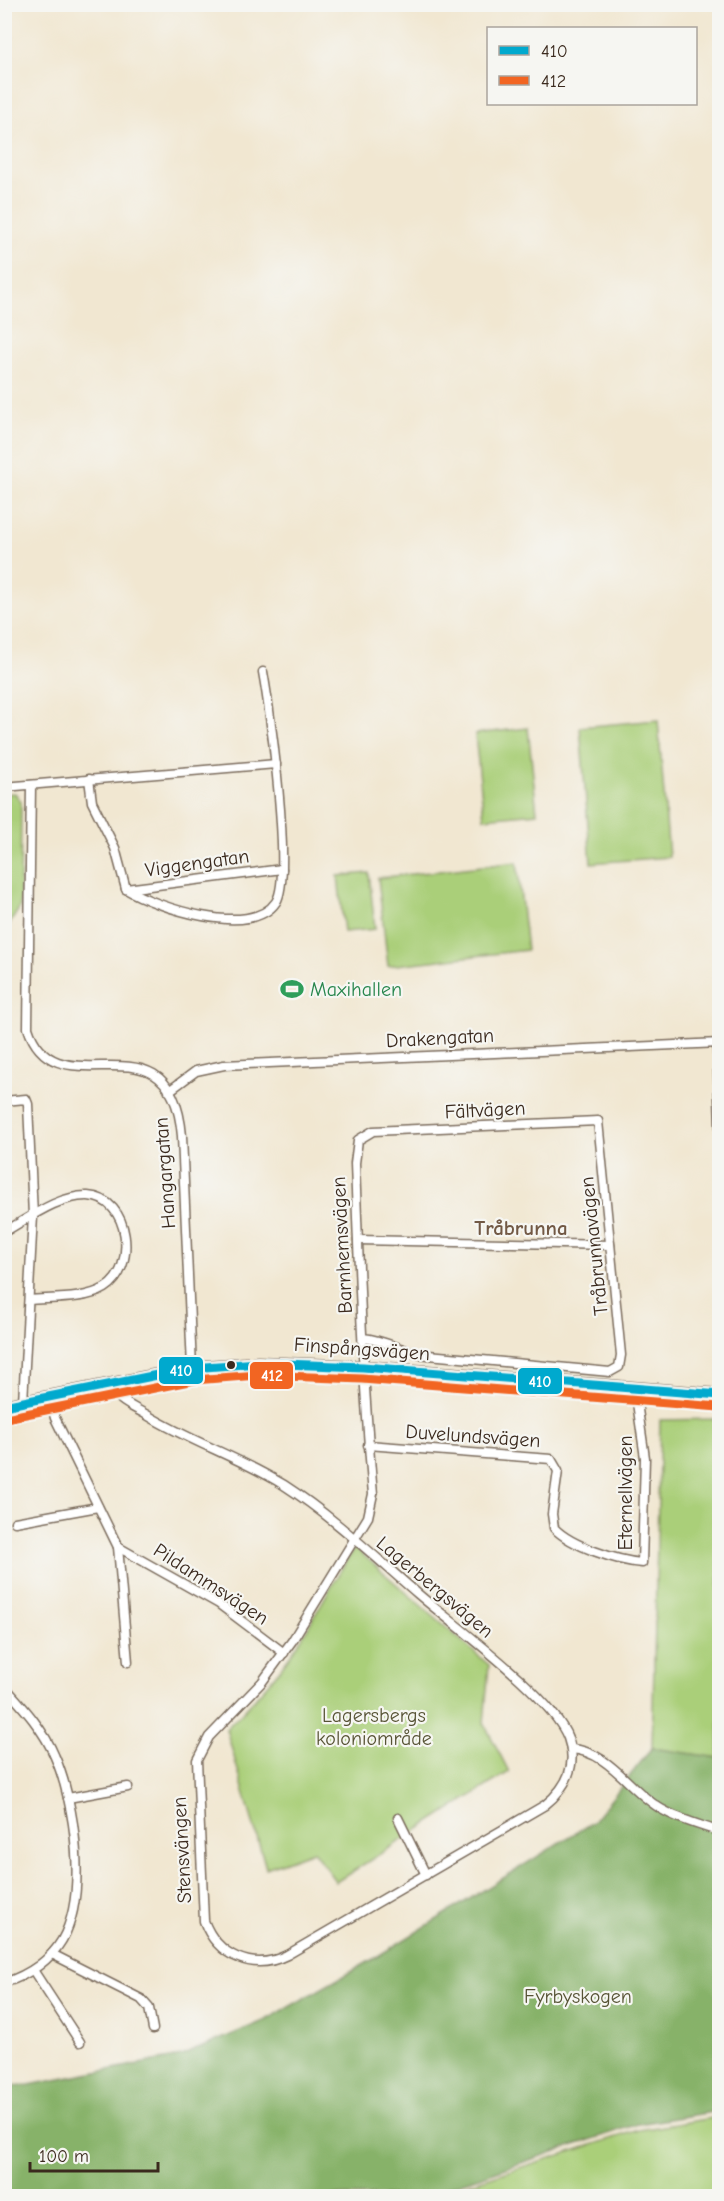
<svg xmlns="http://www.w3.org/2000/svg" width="724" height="2201" viewBox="0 0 724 2201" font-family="'Comic Neue',sans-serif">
  <rect width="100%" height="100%" fill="#f6f6f2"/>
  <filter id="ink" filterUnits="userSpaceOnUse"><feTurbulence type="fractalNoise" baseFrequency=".0167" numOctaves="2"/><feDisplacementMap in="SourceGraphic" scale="12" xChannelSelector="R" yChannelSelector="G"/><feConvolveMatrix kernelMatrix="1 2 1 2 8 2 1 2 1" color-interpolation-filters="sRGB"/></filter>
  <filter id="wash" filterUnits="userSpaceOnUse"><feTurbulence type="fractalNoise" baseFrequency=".008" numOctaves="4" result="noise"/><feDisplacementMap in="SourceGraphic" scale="24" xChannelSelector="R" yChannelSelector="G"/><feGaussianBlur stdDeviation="1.35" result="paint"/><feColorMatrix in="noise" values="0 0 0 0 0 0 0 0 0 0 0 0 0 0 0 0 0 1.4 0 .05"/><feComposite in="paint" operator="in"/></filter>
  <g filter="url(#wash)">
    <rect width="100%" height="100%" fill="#f1e7d1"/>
    <g fill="#aacf79" stroke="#727c4c" stroke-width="1.5">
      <polygon points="658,720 669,857 591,863 580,727"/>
      <polygon points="528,728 537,813 484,818 475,734"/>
      <polygon points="15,793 21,802 20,907 9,925 4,924 4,794"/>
      <polygon points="517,862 527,950 388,966 378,878"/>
      <polygon points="369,873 375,929 344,932 338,876"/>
      <polygon points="719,1419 719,1758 652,1748 660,1420"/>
      <path d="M 355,1548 L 489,1665 L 484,1723 L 509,1772 L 336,1882 L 313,1851 L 266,1868 L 226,1729 C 252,1702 278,1675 298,1644 C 318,1612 334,1578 355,1548 Z"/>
      <polygon points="719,2117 719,2196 430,2196 639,2130"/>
    </g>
    <polygon fill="#87b269" stroke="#616e44" stroke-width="1.5" points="652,1748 719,1758 719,2111 638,2124 422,2196 5,2196 4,2086 29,2085 181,2056 266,2020 370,1961 593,1822"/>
  </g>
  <g filter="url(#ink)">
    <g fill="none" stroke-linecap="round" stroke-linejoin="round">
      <g stroke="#7b6c5d" stroke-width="11">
        <g id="street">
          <polyline points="89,779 92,802 115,848 126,889 282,869"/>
          <path d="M 31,785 L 28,1028 C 56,1115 171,1006 182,1136 L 192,1368"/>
          <polyline points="4,787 276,764"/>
          <path d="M 126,889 C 156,907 251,939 276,902 C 293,876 270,710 263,672"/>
          <polyline points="717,1043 720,1127"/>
          <polyline points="169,1091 196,1071 224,1065 720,1043"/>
          <polyline points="4,1101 26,1099 28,1104 33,1216 23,1402"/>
          <path d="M 4,1232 C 29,1218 59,1195 88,1196 C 130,1198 138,1268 105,1288 C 85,1300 51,1298 29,1300"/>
          <polyline points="358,1240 610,1245"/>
          <path d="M 112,1383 C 112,1388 113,1392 116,1395 C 124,1404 137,1409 147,1415 C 191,1442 241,1458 284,1485 C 332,1516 375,1557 418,1594 C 454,1625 553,1697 568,1738 C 578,1765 566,1788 545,1805 L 287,1955 C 253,1972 217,1956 204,1921 L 197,1760 L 209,1737 L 262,1682 L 292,1641 L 368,1517 L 373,1494 C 363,1384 359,1274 355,1163 L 358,1140 L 373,1131 L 598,1121 L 621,1355 L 619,1367 L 610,1372 L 418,1354 C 399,1349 383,1340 363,1338"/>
          <polyline points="49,1396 55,1418 118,1547 219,1604 284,1653"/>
          <path d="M 368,1445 L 551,1459 L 558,1471 L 552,1514 L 554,1528 C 571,1546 618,1561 642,1563 L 645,1458 L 635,1389"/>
          <polyline points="15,1522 98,1507"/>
          <polyline points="118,1547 128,1662"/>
          <path d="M 4,1686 C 24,1708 44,1730 55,1757 C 75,1803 88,1895 62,1940 C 49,1962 28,1975 4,1983"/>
          <path d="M 571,1749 C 610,1751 631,1793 663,1810 C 680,1820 701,1825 720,1832"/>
          <polyline points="68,1798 128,1787"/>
          <polyline points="398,1818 426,1875"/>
          <polyline points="52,1954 141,1999 149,2008 153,2029"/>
          <polyline points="33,1970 80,2042"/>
        </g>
      </g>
      <g stroke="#7b6c5d" stroke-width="15">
        <polyline id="secondary" points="4,1406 192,1368 258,1363 363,1367 720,1395"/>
      </g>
      <use href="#street" stroke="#fff" stroke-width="8"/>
      <use href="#secondary" stroke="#f9e7c3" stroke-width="12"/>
      <g stroke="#f6f6f2" stroke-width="14">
        <polyline id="bus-1" points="4,1406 192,1368 258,1363 363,1367 720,1395"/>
      </g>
      <g stroke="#f6f6f2" stroke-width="14">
        <polyline id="bus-2" points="6,1418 194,1380 258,1375 362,1379 719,1407"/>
      </g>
      <use href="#bus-1" stroke="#00a9ce" stroke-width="9"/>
      <use href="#bus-2" stroke="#f26522" stroke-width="9"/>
    </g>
  </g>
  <defs>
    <g id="stadium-bare" transform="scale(1.8)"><path d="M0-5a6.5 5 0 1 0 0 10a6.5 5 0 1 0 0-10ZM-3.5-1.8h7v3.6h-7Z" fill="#2e9e5b" stroke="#f6f6f2" stroke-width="2.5" paint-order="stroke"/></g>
  </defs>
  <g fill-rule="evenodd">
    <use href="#stadium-bare" x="292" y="989"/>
  </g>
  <circle fill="#3b2a1e" stroke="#f6f6f2" stroke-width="2" cx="231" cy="1365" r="5"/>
  <g text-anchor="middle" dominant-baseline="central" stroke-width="4.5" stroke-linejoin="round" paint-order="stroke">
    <g font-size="20" fill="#3b2a1e" stroke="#f6f6f2">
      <text transform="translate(197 863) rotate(-8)">Viggengatan</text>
      <text transform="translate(440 1038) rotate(-3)">Drakengatan</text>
      <text transform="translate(485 1110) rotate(-3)">Fältvägen</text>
      <text transform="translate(165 1173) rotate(-94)">Hangargatan</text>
      <text transform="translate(342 1245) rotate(-93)">Barnhemsvägen</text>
      <text transform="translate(594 1246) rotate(-96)">Tråbrunnavägen</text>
      <text transform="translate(362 1349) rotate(4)">Finspångsvägen</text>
      <text transform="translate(473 1436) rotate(4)">Duvelundsvägen</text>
      <text transform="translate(625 1493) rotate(-90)">Eternellvägen</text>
      <text transform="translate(211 1584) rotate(33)">Pildammsvägen</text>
      <text transform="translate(435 1587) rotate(40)">Lagerbergsvägen</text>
      <text transform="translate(182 1850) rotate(-93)">Stensvängen</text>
    </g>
    <g font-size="20" fill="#27864d" stroke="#f6f6f2" text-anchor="start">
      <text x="310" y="989">Maxihallen</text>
    </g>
    <g font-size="20" fill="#575335" stroke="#f6f6f2">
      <text x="374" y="1715">Lagersbergs<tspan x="374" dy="23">koloniområde</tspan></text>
      <text x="578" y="1996">Fyrbyskogen</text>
    </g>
    <g font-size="21" font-weight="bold" fill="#725945" stroke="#f6f6f2">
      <text x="521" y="1228">Tråbrunna</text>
    </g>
  </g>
  <g stroke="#f6f6f2" stroke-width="2">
    <rect x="158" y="1356" width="46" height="29" rx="6" fill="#00a9ce"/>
    <rect x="249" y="1361" width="45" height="29" rx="6" fill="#f26522"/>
    <rect x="517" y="1367" width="46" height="28" rx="6" fill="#00a9ce"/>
  </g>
  <g font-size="16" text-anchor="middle" font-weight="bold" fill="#fff">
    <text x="181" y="1376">410</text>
    <text x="272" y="1381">412</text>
    <text x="540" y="1387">410</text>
  </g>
  <rect width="724" height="2201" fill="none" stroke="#f6f6f2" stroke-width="24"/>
  <rect x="487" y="27" width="210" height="78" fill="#f6f6f2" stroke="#aba49d" stroke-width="1.5"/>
  <rect x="499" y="46" width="30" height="9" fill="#00a9ce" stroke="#aba49d" stroke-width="1.5"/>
  <text x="541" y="57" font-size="18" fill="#3b2a1e">410</text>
  <rect x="499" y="76" width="30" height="9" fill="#f26522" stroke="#aba49d" stroke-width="1.5"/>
  <text x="541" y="87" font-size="18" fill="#3b2a1e">412</text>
  <path d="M30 2162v9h128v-9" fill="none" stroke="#3b2a1e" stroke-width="3"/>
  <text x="39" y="2162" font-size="18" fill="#3b2a1e" stroke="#f6f6f2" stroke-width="4.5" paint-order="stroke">100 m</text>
</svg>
